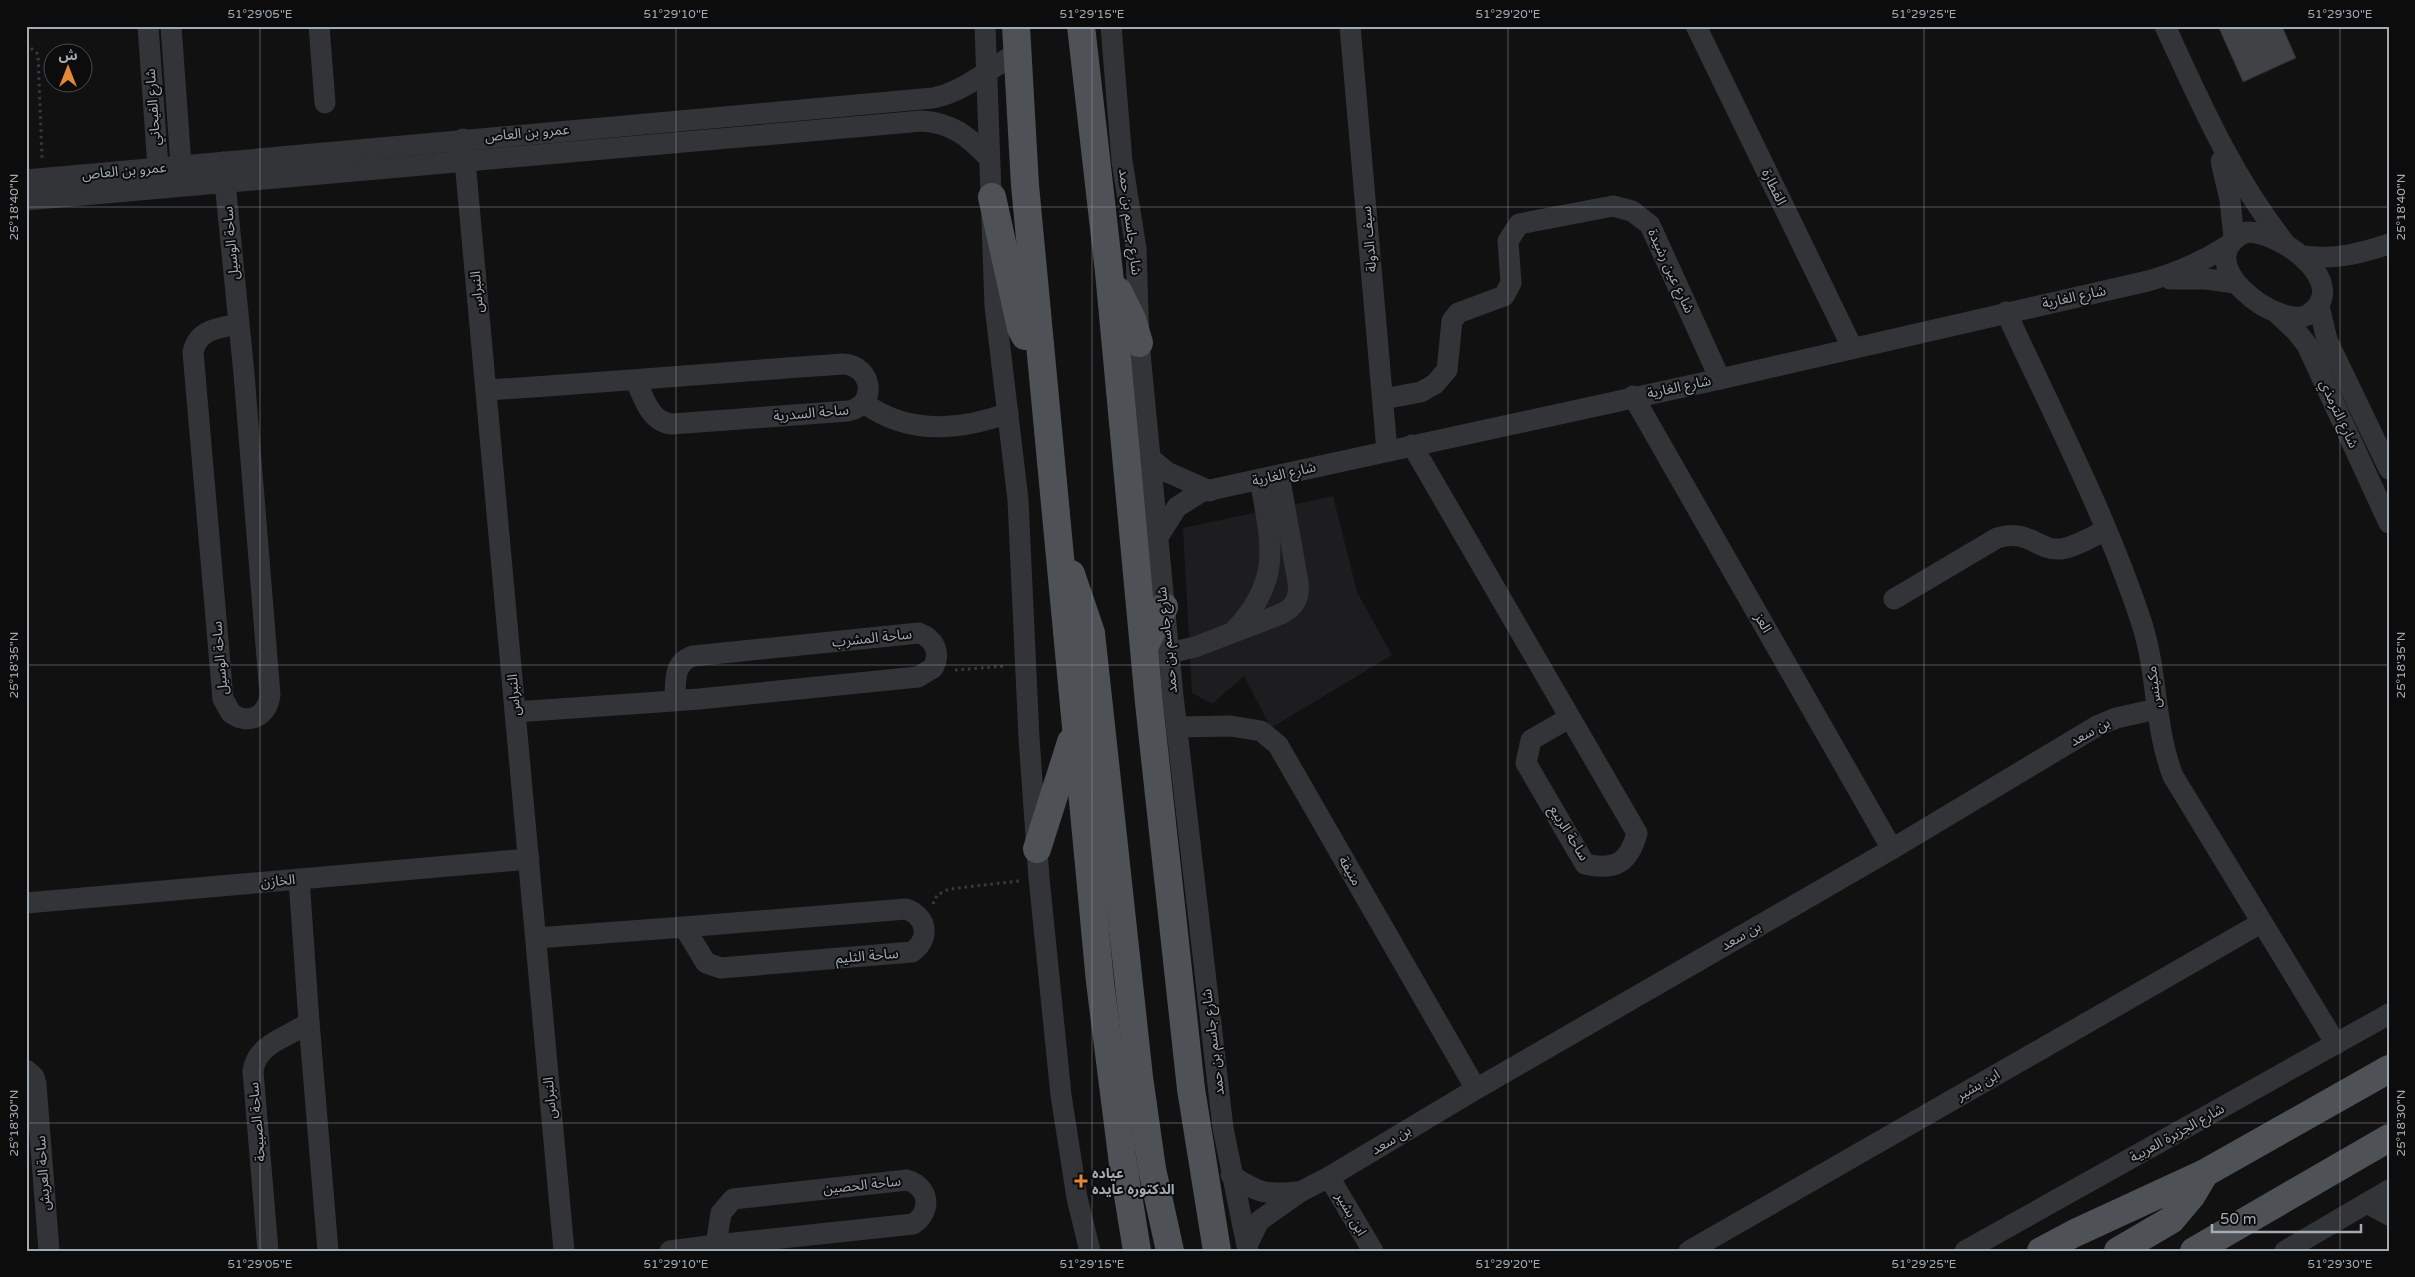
<svg xmlns="http://www.w3.org/2000/svg" width="2415" height="1277" viewBox="0 0 2415 1277" font-family="'Varela Round','Noto Sans Arabic',sans-serif">
  <rect width="100%" height="100%" fill="#111112"/>
  <polygon fill="#1d1d1f" points="1333,496 1357,592 1392,655 1271,728 1244,676 1212,704 1192,693 1183,528"/>
  <polygon fill="#404245" stroke="#2b2c2e" points="2218,26 2282,26 2296,58 2243,82"/>
  <g fill="none" stroke-linecap="round" stroke-linejoin="round">
    <g stroke="#383b3e" stroke-width="3" stroke-dasharray="2.5 4" stroke-linecap="butt">
      <polyline points="26,44 38,54 42,158"/>
      <polyline points="955,670 1006,666"/>
      <polyline points="933,904 937,895 949,889 1019,881"/>
    </g>
    <g stroke="#323437" stroke-width="21">
      <polyline points="148,26 159,181"/>
      <polyline points="171,26 182,179"/>
      <polyline points="319,26 325,103"/>
      <polyline points="985,26 995,306 1018,500 1029,738 1039,878 1061,1095 1077,1198 1090,1251"/>
      <polyline points="1111,26 1122,161 1136,249 1139,343 1173,696 1223,1128 1248,1251"/>
      <polyline points="1350,26 1387,451"/>
      <polyline points="1696,26 1852,347"/>
      <path d="M 2165,26 C 2200,102 2232,176 2284,242"/>
      <polyline points="463,139 564,1251"/>
      <polyline points="2221,161 2230,200 2234,238"/>
      <path d="M 223,162 L 244,374 L 270,695 C 267,716 249,726 231,713 L 223,699 L 193,352 C 198,329 219,328 239,324"/>
      <path d="M 26,180 L 933,98 C 964,92 990,68 1017,53"/>
      <path d="M 26,200 L 922,121 C 952,123 968,136 988,157"/>
      <path d="M 2247,232 C 2283,232 2352,285 2309,314 C 2281,333 2183,260 2247,232 Z"/>
      <path d="M 2302,256 C 2334,260 2359,254 2389,244"/>
      <polyline points="2170,279 2206,279 2235,283"/>
      <polyline points="2319,306 2327,340 2389,469"/>
      <path d="M 2006,312 C 2053,414 2107,517 2142,624 C 2158,674 2154,727 2173,776 L 2336,1044"/>
      <polyline points="2278,314 2296,331 2307,345 2389,523"/>
      <path d="M 486,390 C 605,383 724,372 843,364 C 872,365 879,405 848,411 L 672,424 C 650,422 644,398 636,381"/>
      <polyline points="1633,396 1892,849"/>
      <polyline points="1383,399 1421,392 1435,384 1447,370 1452,321 1458,313 1504,296 1511,283 1508,241 1519,224 1613,206 1632,211 1650,225 1720,379"/>
      <path d="M 864,403 C 908,435 959,431 1008,413"/>
      <path d="M 1412,445 L 1637,833 C 1629,863 1615,871 1585,864 L 1526,763 L 1531,740 L 1569,718"/>
      <polyline points="1150,458 1167,472 1210,491"/>
      <path d="M 1158,537 L 1177,507 L 1201,492 L 1720,379 L 2148,281 C 2177,273 2202,262 2227,246"/>
      <path d="M 1894,599 L 1997,538 C 2029,528 2037,551 2061,549 C 2076,547 2093,536 2106,530"/>
      <path d="M 1235,630 C 1283,579 1271,543 1260,479"/>
      <path d="M 1169,653 L 1195,647 L 1281,614 C 1295,607 1300,598 1298,582 L 1279,475"/>
      <path d="M 515,712 L 659,702 C 672,701 686,700 699,699 L 918,677 L 933,668 C 941,653 935,639 919,633 L 693,656 C 672,663 676,683 675,701"/>
      <polyline points="1177,727 1231,726 1261,731 1278,745 1476,1089"/>
      <polyline points="299,879 309,1022"/>
      <polyline points="26,903 529,859"/>
      <path d="M 906,909 C 927,916 931,939 912,952 L 721,968 L 706,963 L 684,927 Z"/>
      <polyline points="536,938 684,927"/>
      <polyline points="26,1070 34,1077 36,1084 49,1251"/>
      <path d="M 1231,1175 C 1258,1193 1265,1195 1297,1192"/>
      <polyline points="1329,1177 1373,1251"/>
      <path d="M 907,1180 C 930,1187 932,1212 913,1224 L 716,1245 L 721,1213 L 733,1199 Z"/>
      <polyline points="2367,1203 2389,1215"/>
      <polyline points="1247,1245 1259,1221 1300,1192 1329,1177 1476,1089 1892,849 2097,726 2116,718 2157,709"/>
      <path d="M 268,1251 L 253,1071 C 257,1042 289,1038 309,1022 L 328,1251"/>
      <polyline points="670,1251 716,1245"/>
      <polyline points="1689,1251 2261,923"/>
      <polyline points="1965,1251 2389,1014"/>
      <polyline points="2285,1251 2389,1190"/>
    </g>
    <g stroke="#4e5156" stroke-width="28">
      <polyline points="1016,26 1025,185 1100,982 1123,1164 1137,1251"/>
      <polyline points="1081,26 1109,272 1149,703 1191,1089 1217,1251"/>
      <polyline points="992,197 1021,328 1025,336"/>
      <polyline points="1118,291 1132,319 1139,343"/>
      <polyline points="1071,574 1091,633 1139,1077 1152,1169 1170,1251"/>
      <polyline points="1144,647 1164,607"/>
      <polyline points="1037,849 1071,742"/>
      <polyline points="2041,1251 2075,1233 2205,1173 2389,1069"/>
      <polyline points="2118,1251 2171,1220 2192,1195 2205,1173"/>
      <polyline points="2194,1251 2389,1138"/>
    </g>
  </g>
  <path fill="none" stroke="#a3abb2" stroke-width="1" stroke-opacity="0.45" d="M 260,26 L 260,1251M 676,26 L 676,1251M 1092,26 L 1092,1251M 1508,26 L 1508,1251M 1924,26 L 1924,1251M 2340,26 L 2340,1251M 26,207 L 2389,207M 26,665 L 2389,665M 26,1123 L 2389,1123"/>
  <path fill="#e48837" stroke="#0c0c0d" stroke-width="2" d="M1078.5 1173.5h5v5h5v5h-5v5h-5v-5h-5v-5h5z"/>
  <g text-anchor="middle" dominant-baseline="central" stroke-width="4" stroke-linejoin="round" paint-order="stroke">
    <g font-size="14" fill="#a3abb2" stroke="#0c0c0d">
      <text transform="translate(153 107) rotate(-94)">شارع الفيحاني</text>
      <text transform="translate(527 133) rotate(-5)">عمرو بن العاص</text>
      <text transform="translate(124 171) rotate(-5)">عمرو بن العاص</text>
      <text transform="translate(1774 187) rotate(64)">القطارة</text>
      <text transform="translate(1130 222) rotate(83)">شارع جاسم بن حمد</text>
      <text transform="translate(1369 239) rotate(-95)">سيف الدولة</text>
      <text transform="translate(231 243) rotate(-95)">ساحة الوسيل</text>
      <text transform="translate(1671 271) rotate(65)">شارع عين رشيدة</text>
      <text transform="translate(477 292) rotate(-95)">النبراس</text>
      <text transform="translate(2074 297) rotate(-12)">شارع الغارية</text>
      <text transform="translate(1679 387) rotate(-12)">شارع الغارية</text>
      <text transform="translate(811 413) rotate(-5)">ساحة السدرية</text>
      <text transform="translate(2339 414) rotate(65)">شارع الترمذي</text>
      <text transform="translate(1284 474) rotate(-13)">شارع الغارية</text>
      <text transform="translate(1763 623) rotate(60)">العز</text>
      <text transform="translate(872 638) rotate(-6)">ساحة المشرب</text>
      <text transform="translate(1167 640) rotate(-96)">شارع جاسم بن حمد</text>
      <text transform="translate(220 658) rotate(-95)">ساحة الوسيل</text>
      <text transform="translate(2154 687) rotate(-97)">مكينس</text>
      <text transform="translate(514 695) rotate(-95)">النبراس</text>
      <text transform="translate(2090 732) rotate(-29)">بن سعد</text>
      <text transform="translate(1569 833) rotate(58)">ساحة الربيع</text>
      <text transform="translate(1350 871) rotate(60)">منيفة</text>
      <text transform="translate(278 881) rotate(-5)">الخازن</text>
      <text transform="translate(1741 936) rotate(-30)">بن سعد</text>
      <text transform="translate(867 956) rotate(-5)">ساحة الثليم</text>
      <text transform="translate(1213 1042) rotate(-97)">شارع جاسم بن حمد</text>
      <text transform="translate(1978 1085) rotate(-30)">ابن بشير</text>
      <text transform="translate(550 1098) rotate(-95)">النبراس</text>
      <text transform="translate(257 1122) rotate(-95)">ساحة الصبيحة</text>
      <text transform="translate(2177 1133) rotate(-29)">شارع الجزيرة العربية</text>
      <text transform="translate(1391 1140) rotate(-31)">بن سعد</text>
      <text transform="translate(43 1173) rotate(-94)">ساحة العريش</text>
      <text transform="translate(862 1185) rotate(-6)">ساحة الحصين</text>
      <text transform="translate(1351 1214) rotate(60)">ابن بشير</text>
    </g>
    <g font-size="14" font-weight="bold" fill="#a3abb2" stroke="#0c0c0d" text-anchor="start">
      <text x="1092" y="1173">عياده<tspan x="1092" dy="16">الدكتوره عايده</tspan></text>
    </g>
  </g>
  <rect width="2415" height="1277" fill="none" stroke="#0c0c0d" stroke-width="55"/>
  <g transform="translate(68 68)"><circle r="24" fill="#0c0c0d" stroke="#484c4f"/>
  <path d="M0-4L9 19L0 12L-9 19Z" fill="#e48837"/>
  <text y="-8" font-size="14" font-weight="bold" text-anchor="middle" fill="#a3abb2">ش</text>
  </g>
  <path d="M2212 1224v8h149v-8" fill="none" stroke="#a3abb2" stroke-width="2.5"/>
  <text x="2220" y="1224" font-size="15" fill="#a3abb2" stroke="#0c0c0d" stroke-width="4" paint-order="stroke">50 m</text>
  <rect x="28" y="28" width="2360" height="1222" fill="none" stroke="#a3abb2" stroke-width="2"/>
  <g font-size="12" text-anchor="middle" fill="#a3abb2">
    <text x="260" y="18">51°29'05"E</text>
    <text x="676" y="18">51°29'10"E</text>
    <text x="1092" y="18">51°29'15"E</text>
    <text x="1508" y="18">51°29'20"E</text>
    <text x="1924" y="18">51°29'25"E</text>
    <text x="2340" y="18">51°29'30"E</text>
    <text transform="translate(14 207) rotate(-90)" y="4">25°18'40"N</text>
    <text transform="translate(2401 207) rotate(-90)" y="4">25°18'40"N</text>
    <text transform="translate(14 665) rotate(-90)" y="4">25°18'35"N</text>
    <text transform="translate(2401 665) rotate(-90)" y="4">25°18'35"N</text>
    <text transform="translate(14 1123) rotate(-90)" y="4">25°18'30"N</text>
    <text transform="translate(2401 1123) rotate(-90)" y="4">25°18'30"N</text>
    <text x="260" y="1268">51°29'05"E</text>
    <text x="676" y="1268">51°29'10"E</text>
    <text x="1092" y="1268">51°29'15"E</text>
    <text x="1508" y="1268">51°29'20"E</text>
    <text x="1924" y="1268">51°29'25"E</text>
    <text x="2340" y="1268">51°29'30"E</text>
  </g>
</svg>
